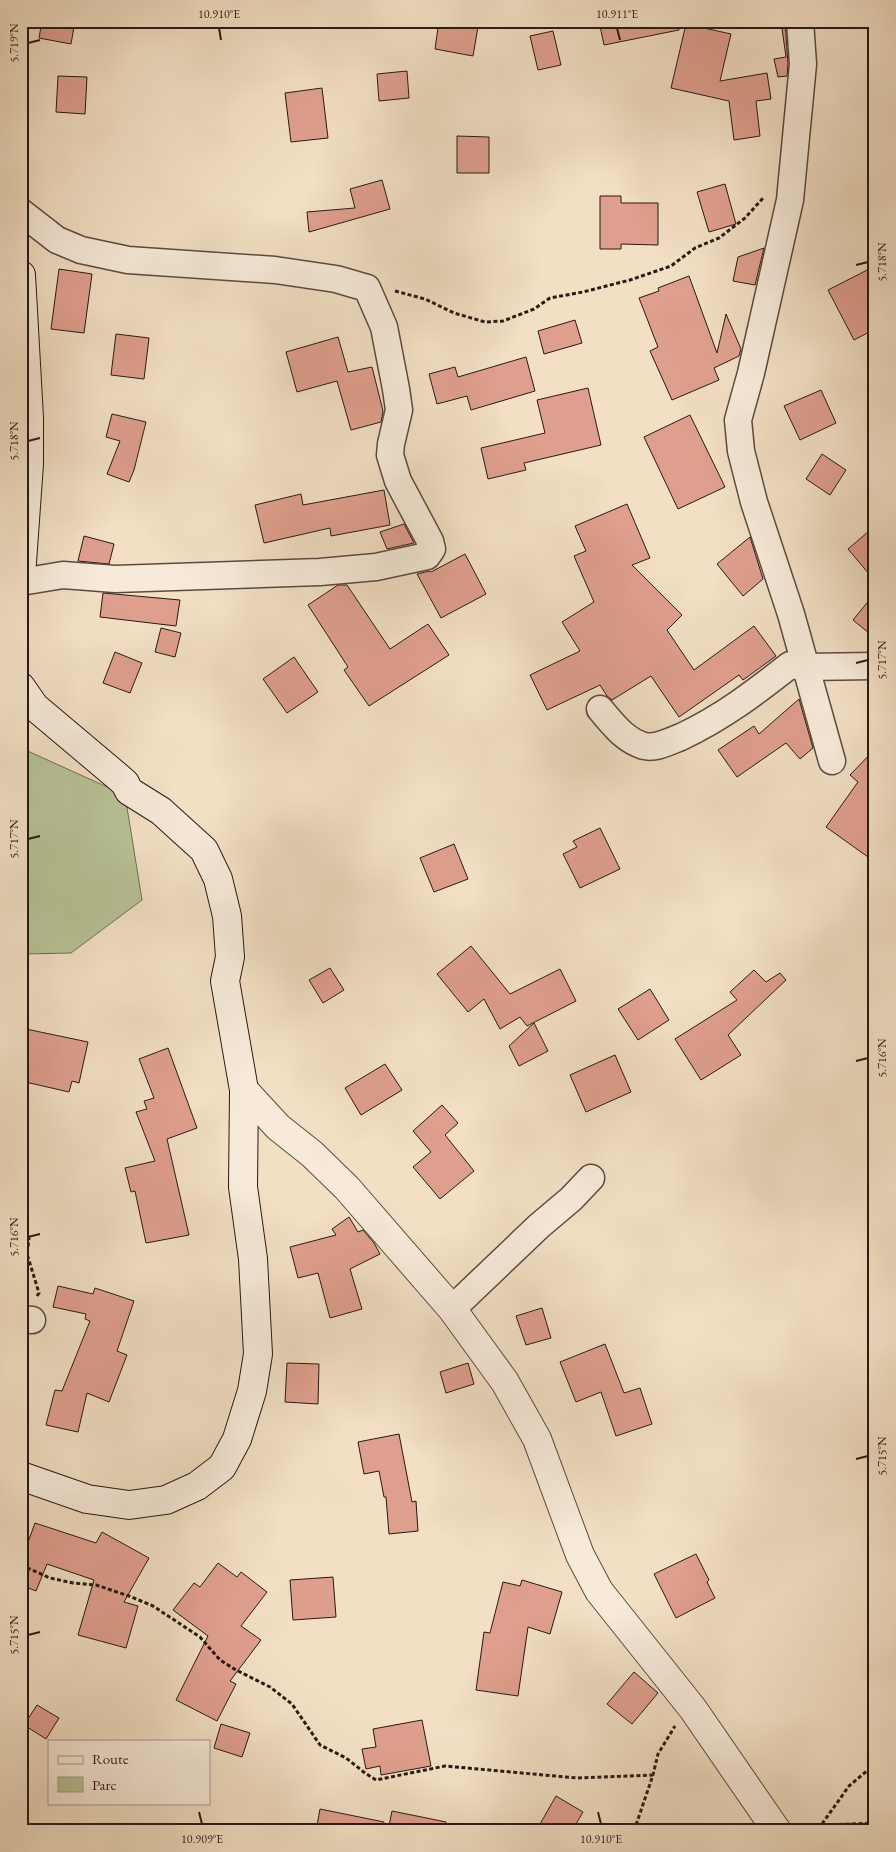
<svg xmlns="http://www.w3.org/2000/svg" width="896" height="1852" viewBox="0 0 896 1852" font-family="'EB Garamond',serif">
  <rect width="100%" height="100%" fill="#f2dfc4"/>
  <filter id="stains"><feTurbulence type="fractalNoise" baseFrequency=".004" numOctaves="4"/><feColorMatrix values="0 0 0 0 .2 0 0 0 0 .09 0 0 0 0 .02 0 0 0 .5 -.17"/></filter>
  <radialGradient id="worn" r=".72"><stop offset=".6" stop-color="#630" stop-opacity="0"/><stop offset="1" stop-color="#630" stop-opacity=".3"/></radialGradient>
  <polygon fill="#b7c296" stroke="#6f6e54" points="21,748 125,795 142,900 71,953 21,954"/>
  <g fill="#df9f8e" stroke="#271a13">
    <polygon points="42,21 75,21 71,44 39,38"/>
    <polygon points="439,21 479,21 473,56 435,49"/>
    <polygon points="599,21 678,21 679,30 604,45"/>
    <polygon points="781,21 785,21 788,64 787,76 778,77 774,59 786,57"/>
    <polygon points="686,24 731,34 720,81 767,73 771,99 756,101 760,136 734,140 729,101 671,88"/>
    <polygon points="553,31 561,65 538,70 530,36"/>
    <polygon points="407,71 409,98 379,101 377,74"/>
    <polygon points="58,76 87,77 85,114 56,112"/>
    <polygon points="322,88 328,138 291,142 285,93"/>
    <polygon points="457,136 489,137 489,173 457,173"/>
    <polygon points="382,180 390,209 309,232 307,212 355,208 350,189"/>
    <polygon points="725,184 736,224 709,232 697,192"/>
    <polygon points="600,196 621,196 621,203 658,203 658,245 621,244 621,249 600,249"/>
    <polygon points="764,248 755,285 733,281 738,257"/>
    <polygon points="875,266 875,329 854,340 828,290"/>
    <polygon points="59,269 92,274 84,333 51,329"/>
    <polygon points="689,276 717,353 726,314 741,349 739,356 714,368 719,380 672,400 650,351 658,347 639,298 659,291 658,288"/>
    <polygon points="575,320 582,343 544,354 538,331"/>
    <polygon points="116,334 149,338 144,379 111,375"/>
    <polygon points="338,337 348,372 372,367 383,411 381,422 351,430 337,381 297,392 286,352"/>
    <polygon points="526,357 535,391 471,410 467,396 437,404 429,374 455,367 458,377"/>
    <polygon points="588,388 601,445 524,463 526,470 488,479 481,448 545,433 537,400"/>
    <polygon points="821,390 836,423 800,440 784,406"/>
    <polygon points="112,414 146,422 134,470 129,482 107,474 120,441 106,437"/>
    <polygon points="690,415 725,487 678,509 644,437"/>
    <polygon points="822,454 846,470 830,495 806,479"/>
    <polygon points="384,490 390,525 331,536 330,528 264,543 255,505 301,494 303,505"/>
    <polygon points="627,504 650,558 632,565 682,615 667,630 694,670 754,626 776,656 743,680 739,675 679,717 651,676 612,700 607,696 600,685 547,710 530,675 580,651 562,622 594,602 574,556 586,551 575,526"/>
    <polygon points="404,524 414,543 387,549 380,532"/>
    <polygon points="875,526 875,581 848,549"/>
    <polygon points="84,536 114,544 109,564 78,561"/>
    <polygon points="750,537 763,579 743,596 717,564"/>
    <polygon points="465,554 486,594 441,618 417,574 430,571 431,572"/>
    <polygon points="338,585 347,585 390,649 428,624 449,655 369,706 344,670 348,667 308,605"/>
    <polygon points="103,593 180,600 176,626 100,617"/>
    <polygon points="875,593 875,638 853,620"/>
    <polygon points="161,628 181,633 175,657 155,652"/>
    <polygon points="115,652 142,663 130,693 103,683"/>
    <polygon points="294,657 318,692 287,713 263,679"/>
    <polygon points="799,699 813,748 800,759 786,743 737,777 718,750 754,726 759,734"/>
    <polygon points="875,749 875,862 826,827 858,782 850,775"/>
    <polygon points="600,828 620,869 580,888 563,854 577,847 573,841"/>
    <polygon points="454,844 468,879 434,892 420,858"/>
    <polygon points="471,946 510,994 560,969 576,1001 527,1026 520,1017 500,1029 484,999 468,1012 437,974"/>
    <polygon points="330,968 344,990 323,1003 309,980"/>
    <polygon points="754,970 766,982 780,973 786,980 728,1035 741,1055 701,1080 675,1039 737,1000 730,992"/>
    <polygon points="650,989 669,1020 638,1040 618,1009"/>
    <polygon points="534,1023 548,1051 519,1066 509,1046"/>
    <polygon points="26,1029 88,1042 79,1083 72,1081 69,1092 21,1081 21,1047"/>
    <polygon points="168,1048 197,1128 167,1139 189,1235 146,1243 135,1191 131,1192 125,1168 155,1161 136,1112 147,1109 144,1101 154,1098 139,1059"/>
    <polygon points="615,1055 631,1092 586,1112 570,1075"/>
    <polygon points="385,1064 402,1090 361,1115 345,1088"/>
    <polygon points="442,1105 458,1123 445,1135 474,1171 440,1199 413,1167 431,1152 413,1131"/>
    <polygon points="349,1217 358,1232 363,1230 374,1243 380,1254 350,1269 362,1309 330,1318 318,1273 298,1278 290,1247 336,1235 332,1229"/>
    <polygon points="58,1286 93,1294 95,1288 134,1301 117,1351 127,1355 109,1402 87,1393 78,1432 46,1425 55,1390 62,1391 90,1321 85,1319 86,1314 53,1307"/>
    <polygon points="542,1308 551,1338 526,1345 516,1316"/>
    <polygon points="605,1344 624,1393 640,1388 652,1424 616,1436 601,1392 576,1402 560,1362"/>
    <polygon points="287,1363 319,1364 318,1404 285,1402"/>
    <polygon points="468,1363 474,1384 446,1393 440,1372"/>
    <polygon points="399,1434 412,1502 416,1501 418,1531 389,1534 386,1497 384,1497 379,1471 364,1474 358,1442"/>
    <polygon points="35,1523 96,1543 102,1532 149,1558 124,1602 138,1606 126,1648 78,1635 94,1580 47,1564 36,1591 21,1585 21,1573 28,1557 23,1556"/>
    <polygon points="696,1554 709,1580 707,1582 715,1598 676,1618 654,1574"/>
    <polygon points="218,1563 237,1577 241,1572 267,1592 241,1626 261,1640 230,1681 236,1684 217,1721 176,1700 208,1636 173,1610 194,1583 200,1587"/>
    <polygon points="333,1577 336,1617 293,1620 290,1580"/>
    <polygon points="522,1580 562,1592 550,1634 528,1627 518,1696 476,1690 484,1632 490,1633 503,1582 520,1586"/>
    <polygon points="634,1672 658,1693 632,1724 607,1704"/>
    <polygon points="37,1705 59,1718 46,1739 24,1725"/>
    <polygon points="422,1720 431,1766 381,1775 380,1766 366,1769 362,1749 376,1747 373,1729"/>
    <polygon points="221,1724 250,1733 242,1757 214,1748"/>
    <polygon points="556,1796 583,1812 572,1831 536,1831"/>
    <polygon points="320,1809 384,1822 383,1831 316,1831"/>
    <polygon points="392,1811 446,1822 445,1831 388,1831"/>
  </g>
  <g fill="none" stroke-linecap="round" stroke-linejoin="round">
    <g stroke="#5a4b3f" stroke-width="29">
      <g id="minor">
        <polyline points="800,21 803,64 790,200 751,373 738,420 741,451 754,502 791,614 832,761"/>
        <polyline points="21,212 57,240 81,250 128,260 275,270 336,279 367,288 384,327 396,389 399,410 391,444 390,455 398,481 430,541 432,549 427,556 376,567 320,572 115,579 63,575 21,582"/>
        <path d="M 600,709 C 613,724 624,740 644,746 C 656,749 670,741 681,737 C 723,717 753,694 790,665 L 805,667 L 875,666"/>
        <polyline points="452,1309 539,1226 571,1199 591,1178"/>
        <polyline points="21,1319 32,1320"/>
      </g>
    </g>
    <g stroke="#5a4b3f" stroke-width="30">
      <polyline id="tertiary" points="244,1090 278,1127 312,1154 347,1188 452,1309 505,1382 537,1439 580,1555 599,1591 693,1709 777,1831"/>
    </g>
    <g stroke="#271a13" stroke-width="30">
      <g id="secondary">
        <polyline points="21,275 29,418 29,464 21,576"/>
        <polyline points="21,687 35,707 117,776 125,783 129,791 161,811 204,850 218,879 227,916 230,957 225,981 244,1090 243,1187 253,1259 258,1354 252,1391 237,1439 222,1467 197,1486 166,1500 129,1505 87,1499 21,1476"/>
      </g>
    </g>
    <g stroke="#271a13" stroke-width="3" stroke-dasharray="4 2.5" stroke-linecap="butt">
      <polyline points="395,291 425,299 454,313 485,322 503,321 534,309 550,298 583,292 630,280 671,266 695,248 719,238 745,218 764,197"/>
      <polyline points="21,1218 29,1239 27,1254 39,1293 37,1296"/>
      <polyline points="21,1509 21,1513"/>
      <polyline points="21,1565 50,1578 73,1583 96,1585 129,1596 153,1606 200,1637 220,1660 236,1670 270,1687 292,1704 320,1745 346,1758 365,1773 376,1780 445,1766 577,1778 653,1775"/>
      <polyline points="822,1824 849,1786 875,1764"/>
      <polyline points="800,1826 875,1823"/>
      <polyline points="634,1831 653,1775 658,1754 675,1726"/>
    </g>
    <use href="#minor" stroke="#f7ead9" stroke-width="26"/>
    <use href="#tertiary" stroke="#f7ead9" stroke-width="28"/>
    <use href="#secondary" stroke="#f7ead9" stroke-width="28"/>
  </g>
  <path fill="none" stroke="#271a13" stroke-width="2" d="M 219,28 L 221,40M 617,28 L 620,40M 28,43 L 40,40M 856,265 L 868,262M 28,441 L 40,438M 856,663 L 868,660M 28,839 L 40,836M 856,1061 L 868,1058M 28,1237 L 40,1234M 856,1459 L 868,1456M 28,1635 L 40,1632M 199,1812 L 202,1824M 598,1812 L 601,1824"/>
  <rect width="896" height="1852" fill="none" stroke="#f2dfc4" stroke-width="55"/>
  <rect x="48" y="1740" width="162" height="65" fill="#f7ead9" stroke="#a4978a"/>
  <rect x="58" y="1756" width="25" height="8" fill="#f7ead9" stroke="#a4978a"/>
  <text x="92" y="1764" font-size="15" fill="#271a13">Route</text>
  <rect x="58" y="1777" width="25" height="15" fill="#b7c296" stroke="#a4978a"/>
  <text x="92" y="1790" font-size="15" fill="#271a13">Parc</text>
  <rect x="28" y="28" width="840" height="1796" fill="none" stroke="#271a13" stroke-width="2"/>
  <g font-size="12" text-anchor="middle" fill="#271a13">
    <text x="219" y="18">10.910°E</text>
    <text x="617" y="18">10.911°E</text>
    <text transform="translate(14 43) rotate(-90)" y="4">5.719°N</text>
    <text transform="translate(882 262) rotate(-90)" y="4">5.718°N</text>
    <text transform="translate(14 441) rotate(-90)" y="4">5.718°N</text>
    <text transform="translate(882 660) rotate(-90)" y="4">5.717°N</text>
    <text transform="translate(14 839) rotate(-90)" y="4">5.717°N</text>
    <text transform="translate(882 1058) rotate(-90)" y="4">5.716°N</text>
    <text transform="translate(14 1237) rotate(-90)" y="4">5.716°N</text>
    <text transform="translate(882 1456) rotate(-90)" y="4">5.715°N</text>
    <text transform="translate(14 1635) rotate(-90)" y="4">5.715°N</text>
    <text x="202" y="1843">10.909°E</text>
    <text x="601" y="1843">10.910°E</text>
  </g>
  <rect width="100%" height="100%" filter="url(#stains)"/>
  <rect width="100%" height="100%" fill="url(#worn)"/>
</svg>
